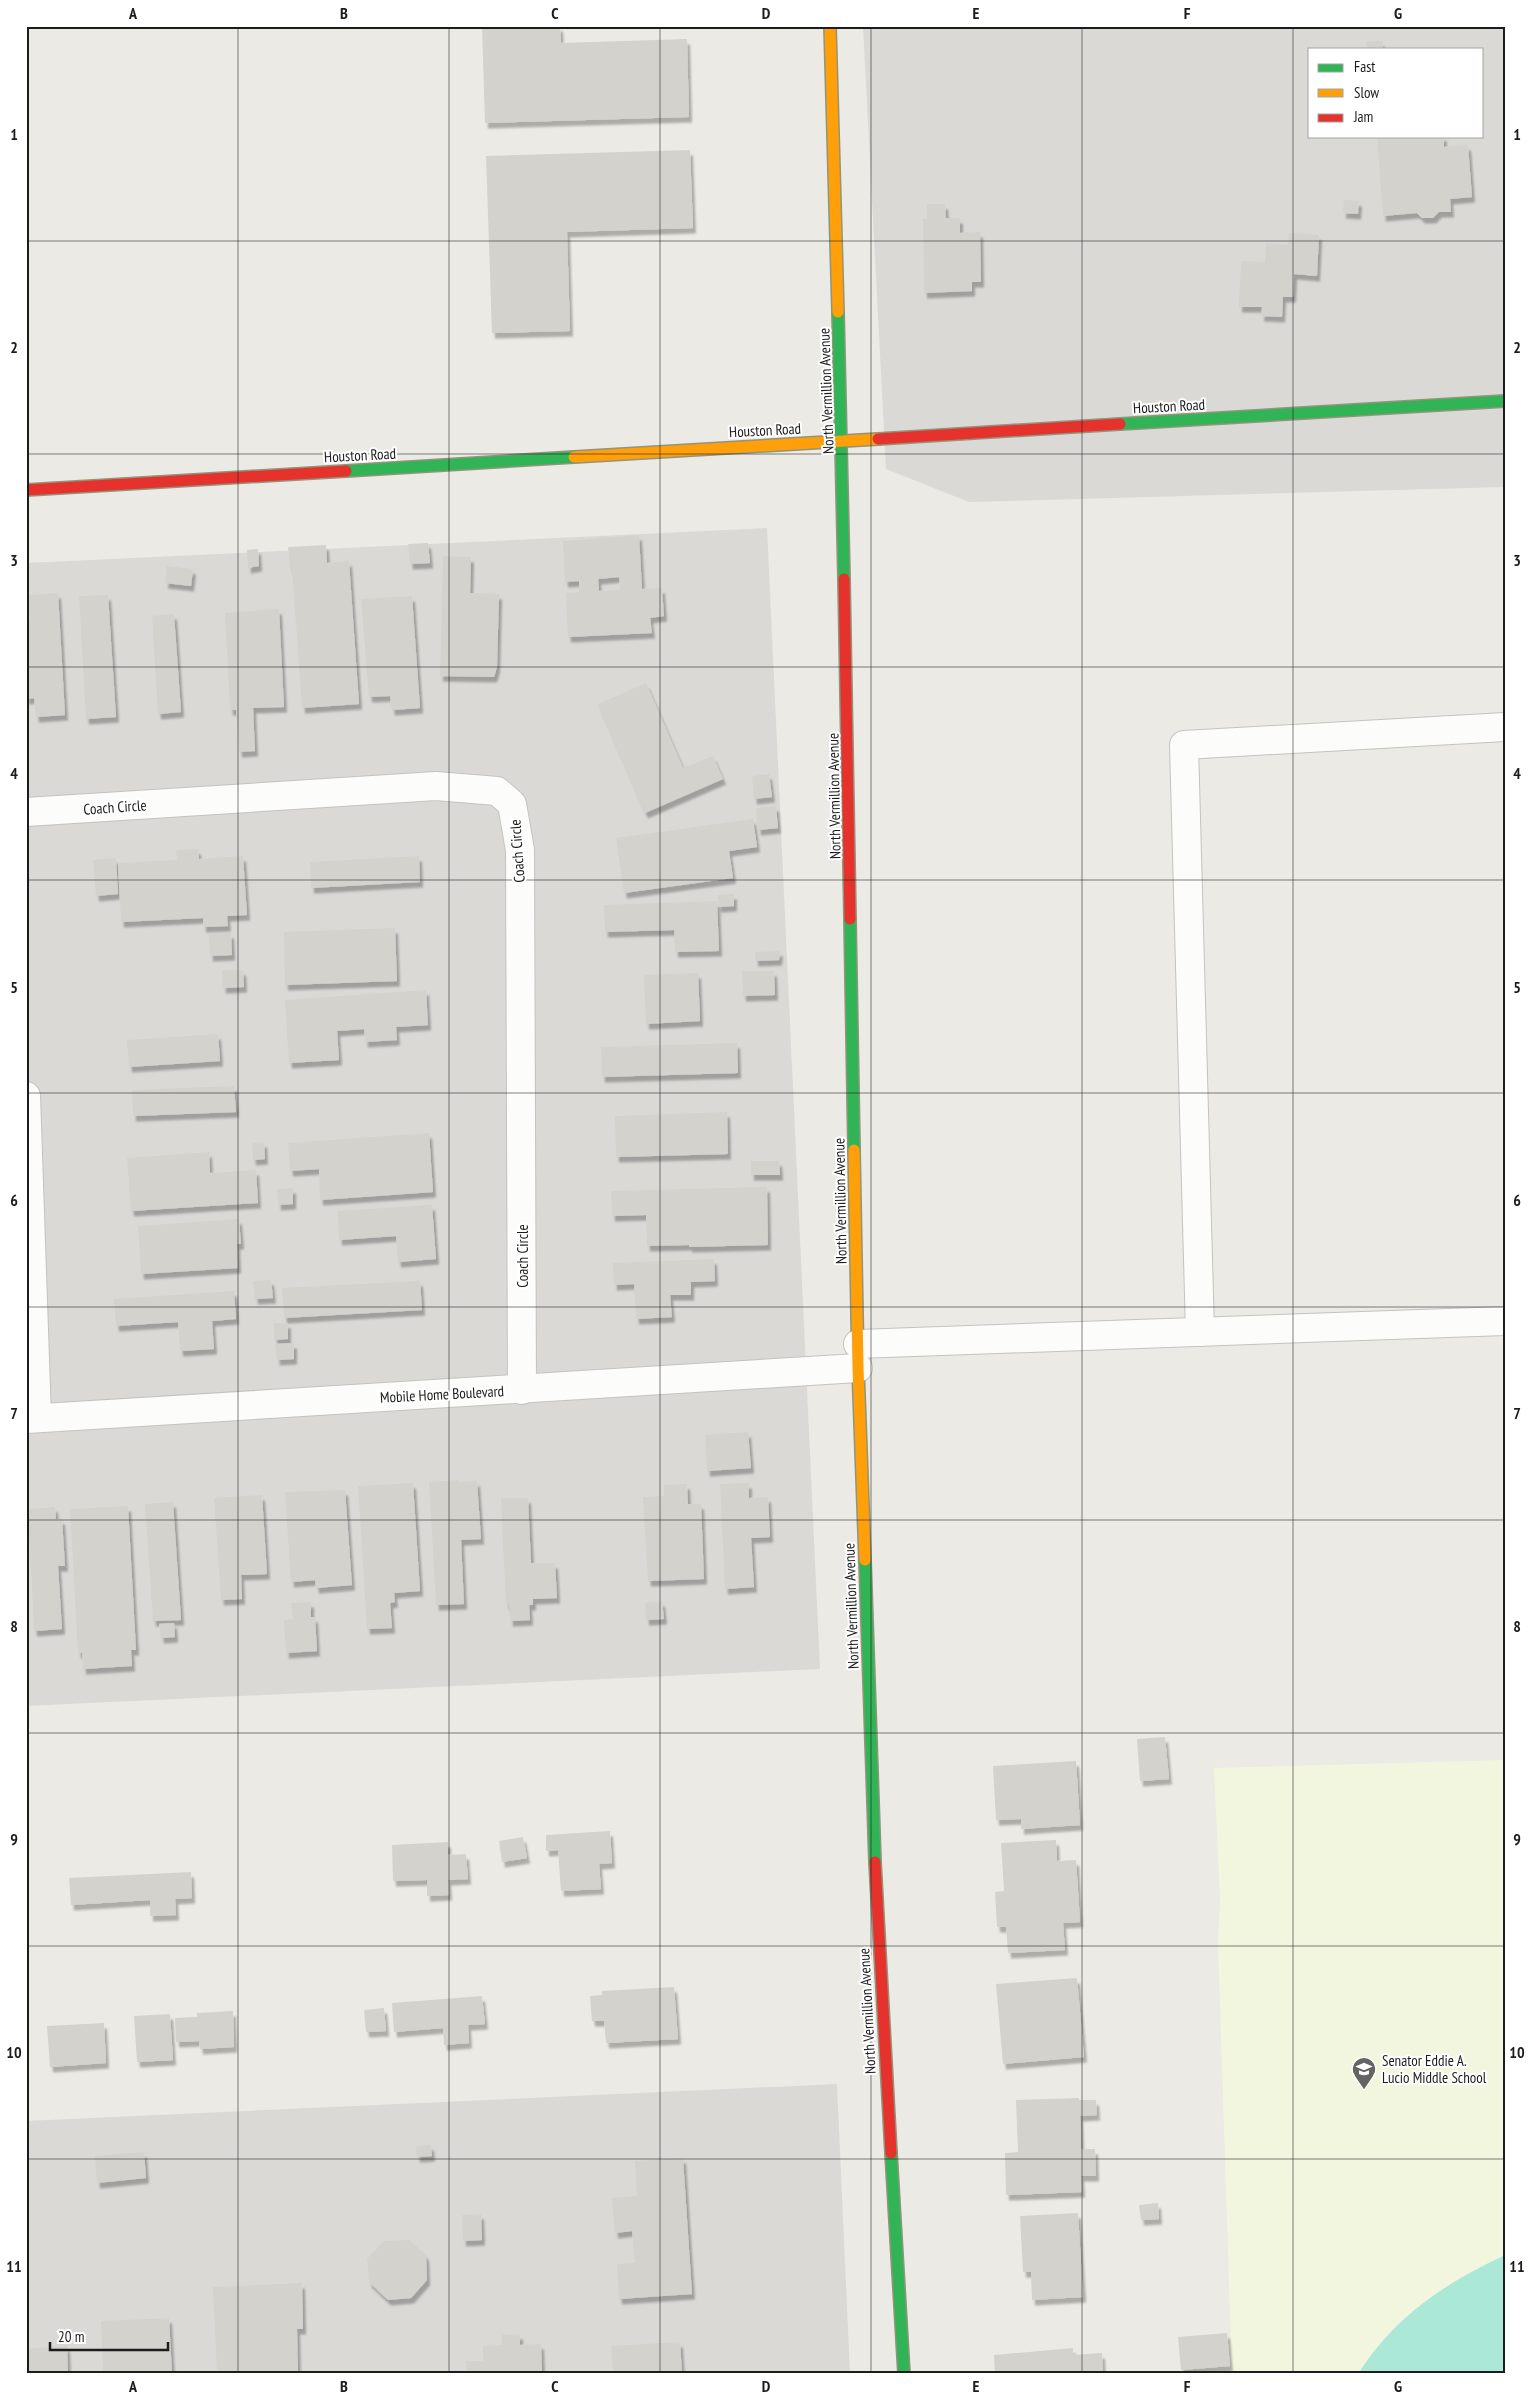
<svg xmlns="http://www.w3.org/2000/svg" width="1531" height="2400" viewBox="0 0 1531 2400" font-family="'PT Sans Narrow',sans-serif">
  <defs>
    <filter id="shadow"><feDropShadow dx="3" dy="5.5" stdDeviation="1" flood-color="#0004"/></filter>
  </defs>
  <rect width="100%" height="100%" fill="#eceae4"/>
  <g fill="#dad9d6" fill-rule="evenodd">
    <path d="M 863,26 L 1505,26 L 1505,487 L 969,502 L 886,469 ZM 1310,49 L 1482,49 L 1482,136 L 1310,136 Z"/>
    <polygon points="767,528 820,1669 26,1706 26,563"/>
    <polygon points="837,2084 850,2374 26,2374 26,2121"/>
  </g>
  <polygon fill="#f3f6de" points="1505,1760 1505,2374 1232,2374 1218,1943 1220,1898 1214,1768"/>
  <path fill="#abe8d7" d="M 1505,2255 L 1505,2374 L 1358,2374 C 1394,2317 1445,2283 1505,2255 Z"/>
  <g fill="#d4d2cd" fill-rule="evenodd" filter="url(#shadow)">
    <polygon points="482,26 560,26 561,43 687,39 689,117 485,123"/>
    <polygon points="1382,41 1383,49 1367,49 1366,42"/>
    <polygon points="1400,136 1444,136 1444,147 1468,145 1472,197 1450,199 1451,212 1439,212 1433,218 1422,218 1417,213 1383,216 1377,138"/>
    <polygon points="690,150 693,228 567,232 570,331 492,333 486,156"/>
    <polygon points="1344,200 1359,201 1358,214 1343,213"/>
    <polygon points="927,204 945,204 946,218 960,218 960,233 980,232 981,282 972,282 972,291 924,293 923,219 927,219"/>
    <polygon points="1289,233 1319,235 1317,276 1294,274 1293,297 1283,297 1282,317 1261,316 1262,307 1239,307 1241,261 1265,262 1266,243 1288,245"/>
    <path d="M 639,535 L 642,589 L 662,588 L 664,616 L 650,618 L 652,633 L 568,637 L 566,593 L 579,592 L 579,581 L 565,582 L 563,541 ZM 619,577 L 620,590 L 599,591 L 598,579 Z"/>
    <polygon points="428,543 430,563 410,564 408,544"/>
    <polygon points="326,545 327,563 349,561 359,704 302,708 292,568 290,568 288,547"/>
    <polygon points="258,549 259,566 248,568 247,550"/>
    <polygon points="443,556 471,557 470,593 499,594 497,667 494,677 440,676"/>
    <polygon points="167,566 193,569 191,586 165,583"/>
    <polygon points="58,593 65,715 36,717 34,698 26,699 26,620 30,620 29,595"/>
    <polygon points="108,595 116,717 86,719 79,596"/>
    <polygon points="412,596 420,708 392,710 390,696 369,697 361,599"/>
    <polygon points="279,609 284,707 253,708 255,751 239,752 236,710 230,710 225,613"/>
    <polygon points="174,614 181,712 158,714 152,616"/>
    <polygon points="646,683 683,768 713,756 723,779 645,813 598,704"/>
    <polygon points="769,774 772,797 754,799 752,776"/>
    <polygon points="776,806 778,828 758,830 756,808"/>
    <polygon points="753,819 757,847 729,851 733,878 624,893 616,838"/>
    <polygon points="198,849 199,859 243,856 247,915 227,916 228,926 203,927 203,918 121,922 118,863 177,860 176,850"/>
    <polygon points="419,856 420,882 311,888 310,862"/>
    <polygon points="116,858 118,894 96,896 93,860"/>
    <polygon points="734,894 734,906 718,907 718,895"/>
    <polygon points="717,901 719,951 675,952 674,930 605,932 604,905"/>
    <polygon points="395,928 397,981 285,985 284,932"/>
    <polygon points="209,933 231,933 232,955 210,956"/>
    <polygon points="780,951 779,960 755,961 755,952"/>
    <polygon points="222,970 243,970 244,987 223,988"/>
    <polygon points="742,971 774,971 775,995 743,996"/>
    <polygon points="698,973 700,1021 646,1024 644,975"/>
    <polygon points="426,990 428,1025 396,1027 397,1040 365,1042 364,1029 337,1031 339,1060 289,1063 285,1000"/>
    <polygon points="218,1034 220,1061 129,1067 127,1040"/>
    <polygon points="737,1043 738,1073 602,1077 601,1047"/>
    <polygon points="234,1086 236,1112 133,1116 132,1090"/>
    <polygon points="727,1112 728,1154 616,1157 615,1116"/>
    <polygon points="429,1133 433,1192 320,1200 319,1169 290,1171 288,1143"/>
    <polygon points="264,1142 265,1159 253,1160 252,1143"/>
    <polygon points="209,1152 210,1173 256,1170 258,1203 131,1211 127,1158"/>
    <polygon points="751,1161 779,1161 780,1175 751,1175"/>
    <polygon points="767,1187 768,1245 689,1247 689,1245 647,1246 646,1215 612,1216 611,1191"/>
    <polygon points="293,1188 293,1204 278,1205 277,1189"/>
    <polygon points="432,1205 436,1259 398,1262 396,1236 339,1240 338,1211"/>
    <polygon points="239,1219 241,1244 237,1244 238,1268 141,1274 138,1226"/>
    <polygon points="714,1259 715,1281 691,1282 691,1295 670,1295 672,1317 636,1319 634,1284 614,1285 613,1263"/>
    <polygon points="271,1280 273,1298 255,1299 253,1281"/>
    <polygon points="420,1281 422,1310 284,1318 282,1288"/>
    <polygon points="234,1291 236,1319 212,1321 214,1349 180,1351 178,1322 116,1326 114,1299"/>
    <polygon points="274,1323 288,1323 288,1339 274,1340"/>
    <polygon points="294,1343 294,1359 277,1360 275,1344"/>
    <polygon points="748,1432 751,1468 707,1471 705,1435"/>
    <polygon points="459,1480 459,1482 477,1481 481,1539 461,1540 464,1604 436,1605 429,1482"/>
    <polygon points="413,1483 420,1591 394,1593 395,1602 390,1603 392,1628 367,1629 358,1486"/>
    <polygon points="749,1483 749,1498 768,1497 770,1537 751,1538 754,1587 725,1589 720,1484"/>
    <polygon points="687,1484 688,1504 701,1504 704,1579 648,1581 643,1497 664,1496 664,1485"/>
    <polygon points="345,1490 352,1585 316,1588 315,1580 291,1582 285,1492"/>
    <polygon points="262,1495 267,1574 241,1575 242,1599 221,1600 214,1498"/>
    <polygon points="501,1498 528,1498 531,1563 555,1563 557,1598 533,1599 533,1605 529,1605 530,1620 510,1621 509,1605 506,1604"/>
    <polygon points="173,1502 181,1620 153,1621 145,1504"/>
    <polygon points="128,1506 136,1650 131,1650 132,1666 83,1669 82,1653 78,1653 70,1509"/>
    <polygon points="55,1507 56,1519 62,1519 65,1566 58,1566 62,1629 34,1631 28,1509"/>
    <polygon points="662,1601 664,1619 646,1620 645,1603"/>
    <polygon points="311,1602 311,1617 315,1617 317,1651 286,1653 284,1620 293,1619 291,1603"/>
    <polygon points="174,1623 175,1637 161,1638 159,1624"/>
    <polygon points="1165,1737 1169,1779 1140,1781 1137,1739"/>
    <polygon points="1076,1761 1080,1825 1021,1829 1021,1819 996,1820 993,1766"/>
    <polygon points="610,1831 612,1863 599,1864 601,1889 561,1891 558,1850 546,1851 546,1835"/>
    <polygon points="523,1837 527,1858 502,1862 499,1841"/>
    <polygon points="1056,1840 1057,1861 1076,1860 1080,1922 1063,1923 1065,1950 1008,1953 1006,1927 997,1927 995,1892 1004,1891 1001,1843"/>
    <polygon points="448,1842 448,1855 466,1854 468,1879 448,1880 449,1895 427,1896 427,1880 393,1881 392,1845"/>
    <polygon points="191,1872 192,1898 175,1899 176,1915 150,1916 150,1900 71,1905 69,1878"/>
    <polygon points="1077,1978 1084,2057 1003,2064 996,1984"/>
    <polygon points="674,1987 678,2039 606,2043 604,2021 592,2021 590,1996 602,1995 602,1991"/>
    <polygon points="482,1996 485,2024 468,2025 469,2043 444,2045 443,2028 394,2032 392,2003"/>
    <polygon points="384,2008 386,2031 366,2032 364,2010"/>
    <polygon points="233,2011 234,2047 200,2049 199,2041 176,2042 175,2018 197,2017 197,2013"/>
    <polygon points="170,2014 173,2060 137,2062 134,2016"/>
    <polygon points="104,2023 106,2063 50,2067 47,2026"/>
    <polygon points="1079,2098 1079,2100 1096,2100 1097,2115 1080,2116 1081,2149 1095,2149 1096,2176 1081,2176 1082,2192 1006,2195 1005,2153 1018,2152 1016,2100"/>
    <polygon points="431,2145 432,2156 417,2157 416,2146"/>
    <polygon points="144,2152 146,2178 97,2183 95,2156"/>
    <polygon points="683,2158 692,2294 619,2299 617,2264 635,2263 632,2231 615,2233 612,2198 637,2196 635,2161"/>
    <polygon points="1158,2203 1159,2219 1141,2220 1139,2205"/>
    <polygon points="1078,2213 1083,2297 1032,2300 1031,2272 1023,2272 1020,2216"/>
    <polygon points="481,2214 482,2240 463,2241 462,2215"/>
    <polygon points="409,2240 426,2255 427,2280 411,2298 388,2300 369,2282 367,2259 384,2241"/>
    <polygon points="302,2283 303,2329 297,2329 298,2374 217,2374 213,2287"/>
    <polygon points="169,2318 172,2374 103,2374 101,2321"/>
    <polygon points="1227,2333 1230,2366 1181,2370 1178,2337"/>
    <polygon points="520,2334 520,2345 541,2344 542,2374 466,2374 466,2361 483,2361 483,2346 502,2345 502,2335"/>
    <polygon points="680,2342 682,2374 613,2373 611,2346"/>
    <polygon points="67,2346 68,2374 26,2374 26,2349"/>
    <polygon points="1073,2348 1073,2355 1102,2353 1103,2374 995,2374 994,2355"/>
  </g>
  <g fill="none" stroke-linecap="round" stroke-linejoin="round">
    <g stroke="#c4c3c0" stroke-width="30">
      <g id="street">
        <polyline points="26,812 436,786 497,791 512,804 520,850 522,1390"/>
        <polyline points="26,1096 37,1418"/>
        <polyline points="1200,1332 1184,745 1505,727"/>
        <polyline points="858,1344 1505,1321"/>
        <polyline points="26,1419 858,1368"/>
      </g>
    </g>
    <g stroke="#90957c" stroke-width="14">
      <g id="fast">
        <polyline points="838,312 844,579"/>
        <polyline points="1120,424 1505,401"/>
        <polyline points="346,471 574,457"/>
        <polyline points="850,919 854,1150"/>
        <polyline points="865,1560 875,1862"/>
        <polyline points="891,2153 904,2374"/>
      </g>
    </g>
    <g stroke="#90957c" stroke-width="14">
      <g id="slow">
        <polyline points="830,26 838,312"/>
        <polyline points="574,457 878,439"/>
        <polyline points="854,1150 858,1368 865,1560"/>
      </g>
    </g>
    <g stroke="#90957c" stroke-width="14">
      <g id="jam">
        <polyline points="878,439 1120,424"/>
        <polyline points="26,490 346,471"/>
        <polyline points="844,579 850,919"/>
        <polyline points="875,1862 891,2153"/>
      </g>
    </g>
    <use href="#street" stroke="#fcfcfb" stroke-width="28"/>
    <use href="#fast" stroke="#30b455" stroke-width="11"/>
    <use href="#slow" stroke="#ff9f0a" stroke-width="11"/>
    <use href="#jam" stroke="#e5322d" stroke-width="11"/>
  </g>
  <path fill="none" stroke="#1c1c1c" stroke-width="1" stroke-opacity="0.55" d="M 238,26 L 238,2374M 449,26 L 449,2374M 660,26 L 660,2374M 871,26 L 871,2374M 1082,26 L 1082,2374M 1293,26 L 1293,2374M 26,241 L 1505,241M 26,454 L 1505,454M 26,667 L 1505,667M 26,880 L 1505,880M 26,1093 L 1505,1093M 26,1307 L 1505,1307M 26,1520 L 1505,1520M 26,1733 L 1505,1733M 26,1946 L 1505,1946M 26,2159 L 1505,2159"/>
  <defs>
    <g id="school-pin" transform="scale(1.25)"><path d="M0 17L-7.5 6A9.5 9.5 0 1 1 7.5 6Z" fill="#656462" stroke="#fff"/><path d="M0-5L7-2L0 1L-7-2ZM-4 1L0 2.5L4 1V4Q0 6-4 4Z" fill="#fff"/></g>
  </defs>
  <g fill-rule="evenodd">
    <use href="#school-pin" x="1364" y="2069"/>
  </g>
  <g text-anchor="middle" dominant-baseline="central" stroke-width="4" stroke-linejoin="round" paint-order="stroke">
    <g font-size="15" fill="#1c1c1c" stroke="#fff">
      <text transform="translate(826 391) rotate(-92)">North Vermillion Avenue</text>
      <text transform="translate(1169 406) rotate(-3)">Houston Road</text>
      <text transform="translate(765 430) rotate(-3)">Houston Road</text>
      <text transform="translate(360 455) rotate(-3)">Houston Road</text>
      <text transform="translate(834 796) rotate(-91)">North Vermillion Avenue</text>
      <text transform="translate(115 807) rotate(-4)">Coach Circle</text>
      <text transform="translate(517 851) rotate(-94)">Coach Circle</text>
      <text transform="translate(840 1201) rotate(-91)">North Vermillion Avenue</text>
      <text transform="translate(522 1256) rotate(-90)">Coach Circle</text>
      <text transform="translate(442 1394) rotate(-3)">Mobile Home Boulevard</text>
      <text transform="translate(851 1606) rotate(-92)">North Vermillion Avenue</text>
      <text transform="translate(867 2011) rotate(-93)">North Vermillion Avenue</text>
    </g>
    <g font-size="15" fill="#1c1c1c" stroke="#fff" text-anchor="start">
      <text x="1382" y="2060">Senator Eddie A.<tspan x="1382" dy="17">Lucio Middle School</tspan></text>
    </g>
  </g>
  <rect width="1531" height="2400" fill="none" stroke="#ffffff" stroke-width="55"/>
  <rect x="1308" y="48" width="175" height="90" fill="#ffffff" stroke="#a4a4a4"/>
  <rect x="1318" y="64" width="25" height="8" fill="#30b455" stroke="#a4a4a4"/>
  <text x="1354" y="72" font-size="15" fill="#1c1c1c">Fast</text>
  <rect x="1318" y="89" width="25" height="8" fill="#ff9f0a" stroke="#a4a4a4"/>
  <text x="1354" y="98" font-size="15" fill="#1c1c1c">Slow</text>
  <rect x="1318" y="114" width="25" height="8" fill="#e5322d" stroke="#a4a4a4"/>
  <text x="1354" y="122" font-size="15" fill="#1c1c1c">Jam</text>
  <path d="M50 2342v8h118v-8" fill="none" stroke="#1c1c1c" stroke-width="2.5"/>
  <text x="58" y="2342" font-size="15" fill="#1c1c1c" stroke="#ffffff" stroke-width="4" paint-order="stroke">20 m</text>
  <rect x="28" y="28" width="1476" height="2344" fill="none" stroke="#1c1c1c" stroke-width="2"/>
  <g font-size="16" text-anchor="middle" font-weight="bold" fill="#1c1c1c">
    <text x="133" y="19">A</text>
    <text x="344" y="19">B</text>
    <text x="555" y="19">C</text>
    <text x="766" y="19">D</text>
    <text x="976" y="19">E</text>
    <text x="1187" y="19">F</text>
    <text x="1398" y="19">G</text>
    <text x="14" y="140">1</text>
    <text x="1517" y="140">1</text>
    <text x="14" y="353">2</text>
    <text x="1517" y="353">2</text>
    <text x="14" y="566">3</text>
    <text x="1517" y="566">3</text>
    <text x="14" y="779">4</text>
    <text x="1517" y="779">4</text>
    <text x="14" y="993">5</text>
    <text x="1517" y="993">5</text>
    <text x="14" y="1206">6</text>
    <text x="1517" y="1206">6</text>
    <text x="14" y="1419">7</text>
    <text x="1517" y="1419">7</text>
    <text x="14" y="1632">8</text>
    <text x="1517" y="1632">8</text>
    <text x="14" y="1845">9</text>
    <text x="1517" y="1845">9</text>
    <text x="14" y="2058">10</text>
    <text x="1517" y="2058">10</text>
    <text x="14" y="2272">11</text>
    <text x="1517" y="2272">11</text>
    <text x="133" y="2392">A</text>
    <text x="344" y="2392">B</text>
    <text x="555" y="2392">C</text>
    <text x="766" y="2392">D</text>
    <text x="976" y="2392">E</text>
    <text x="1187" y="2392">F</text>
    <text x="1398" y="2392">G</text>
  </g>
</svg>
